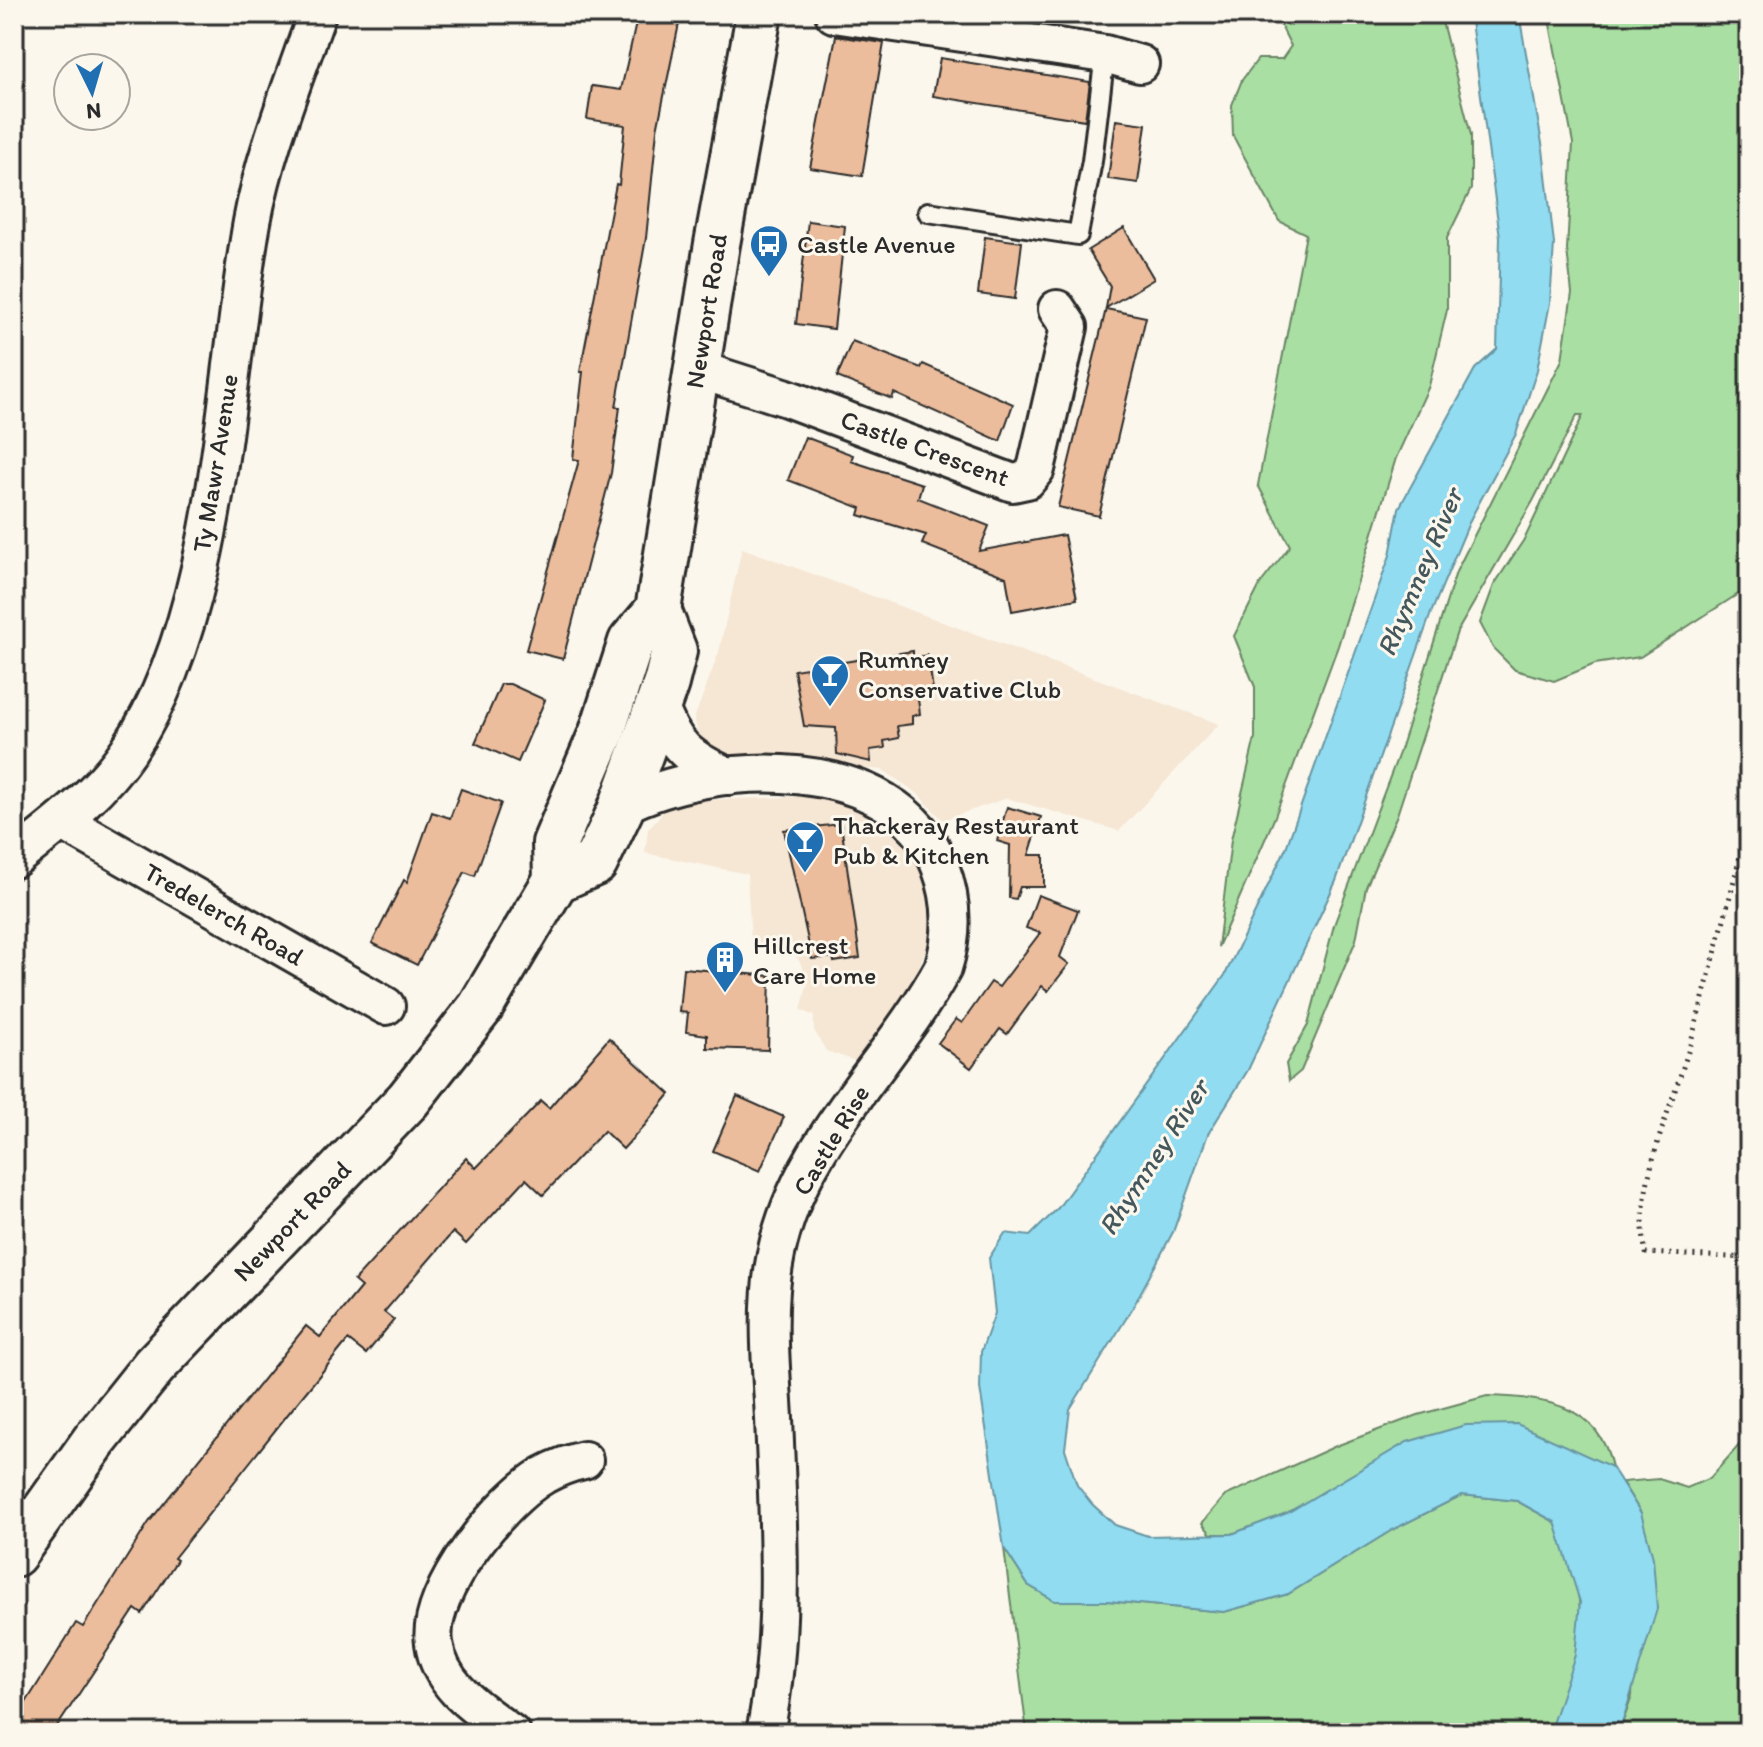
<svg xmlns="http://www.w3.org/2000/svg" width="1763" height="1747" viewBox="0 0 1763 1747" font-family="Itim,sans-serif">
  <rect width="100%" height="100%" fill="#fbf7ec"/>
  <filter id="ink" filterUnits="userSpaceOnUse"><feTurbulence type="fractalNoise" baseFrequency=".0125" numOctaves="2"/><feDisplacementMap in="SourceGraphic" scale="16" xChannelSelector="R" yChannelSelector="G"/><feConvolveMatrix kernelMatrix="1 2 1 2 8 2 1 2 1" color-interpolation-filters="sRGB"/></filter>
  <g filter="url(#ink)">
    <g fill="#f6e6d4">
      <polygon points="742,548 1219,724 1119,831 1007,798 943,820 917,793 883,770 721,755 702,743 694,719 719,652"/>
      <polygon points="823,796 856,809 890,831 917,859 931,906 929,941 915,977 856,1061 826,1051 814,1030 814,1016 801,1010 808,982 800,962 790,949 751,942 747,874 645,853 648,829 665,810 700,800"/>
    </g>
    <g fill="#a9dfa2" stroke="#6a8566" stroke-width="2">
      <polygon points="1275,14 1440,14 1471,135 1471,189 1447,238 1447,310 1429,386 1396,458 1338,646 1274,819 1218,947 1231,840 1255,738 1255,687 1234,636 1261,583 1290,546 1258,485 1306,234 1279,221 1233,136 1232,105 1242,80 1258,59 1282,59 1291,46"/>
      <polygon points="1548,14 1749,14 1749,587 1640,657 1595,664 1554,681 1515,670 1493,648 1480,623 1494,585 1525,538 1583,415 1577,415 1533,501 1457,632 1397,815 1366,887 1356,940 1301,1071 1289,1081 1286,1064 1308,1025 1334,925 1399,753 1456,572 1562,360 1572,293 1567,250 1573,143"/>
      <path d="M 1487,1396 C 1543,1397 1599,1404 1612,1467 L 1579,1454 L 1334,1488 L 1287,1513 L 1232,1534 L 1211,1534 L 1202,1523 L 1225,1496 L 1336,1446 L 1418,1415 Z"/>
      <polygon points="1749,1434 1749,1733 1619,1733 1632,1696 1641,1513 1622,1482 1659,1479 1687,1488 1710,1478"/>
      <path d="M 1462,1495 L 1517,1501 L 1555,1522 C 1565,1547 1575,1573 1579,1600 C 1584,1636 1566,1701 1549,1733 L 1027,1733 L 1004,1548 L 1028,1585 L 1055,1601 L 1108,1601 L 1224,1612 L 1288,1594 L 1392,1530 Z"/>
    </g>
    <polygon fill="#91dcf1" stroke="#6895a2" stroke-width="2" points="1470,14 1519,14 1543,149 1554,244 1550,303 1537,370 1516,434 1471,518 1431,613 1336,881 1248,1070 1208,1134 1173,1232 1132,1309 1070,1409 1065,1449 1077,1485 1092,1504 1115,1525 1148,1536 1232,1534 1287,1513 1407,1442 1466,1425 1517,1424 1612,1467 1641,1513 1653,1558 1657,1609 1619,1733 1549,1733 1575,1655 1580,1602 1555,1522 1517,1501 1462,1495 1392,1530 1288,1594 1224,1612 1108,1601 1055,1601 1028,1585 1004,1548 980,1388 981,1352 995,1313 989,1258 1005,1233 1030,1236 1058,1208 1225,975 1286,848 1390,555 1399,508 1475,369 1497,349 1500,237"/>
    <g fill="#ecbd9c" stroke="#2b2b2b" stroke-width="2">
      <polygon points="638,14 681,14 657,130 646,238 616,407 620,407 611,473 563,659 526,650 579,460 573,459 583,372 580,372 616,184 619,185 625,125 587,119 592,86 621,90"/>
      <polygon points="836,36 884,43 862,176 810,168"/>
      <polygon points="940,58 1090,82 1085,120 933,96"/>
      <polygon points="1116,120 1146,124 1138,183 1108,179"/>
      <polygon points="808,221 845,226 834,329 796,324"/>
      <polygon points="1124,228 1154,279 1106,308 1110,286 1088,250"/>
      <polygon points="985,237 1022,242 1015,299 978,294"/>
      <polygon points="1106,309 1146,317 1099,516 1058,507"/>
      <polygon points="852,341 921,368 923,364 1013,404 1000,441 894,393 892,399 837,377"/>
      <polygon points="805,437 853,455 851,461 922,484 918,498 989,526 979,551 1064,535 1077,599 1012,611 1006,577 922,544 926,535 859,515 861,508 788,480"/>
      <polygon points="913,651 913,658 928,655 933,690 917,692 920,714 912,716 912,724 897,726 899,738 884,741 885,748 870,750 871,762 837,754 836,728 804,726 794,670"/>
      <polygon points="501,684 510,684 545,700 518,762 475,743"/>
      <polygon points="461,789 501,803 475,876 465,872 417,965 372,943 404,880 407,882 432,812 450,818"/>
      <polygon points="1007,807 1041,817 1029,855 1044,855 1044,887 1020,887 1016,899 1009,898 1010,845 997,841"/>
      <polygon points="841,824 860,958 834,962 833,957 812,959 784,830"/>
      <polygon points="1038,895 1078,910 1060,957 1069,964 1048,991 1042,986 1007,1034 1000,1029 971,1068 938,1043 956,1019 962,1023 991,982 999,987 1040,933 1026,928"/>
      <polygon points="683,968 770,976 768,1050 707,1048 707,1035 686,1032 688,1013 679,1012"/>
      <polygon points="609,1038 670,1094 645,1125 623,1149 604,1131 543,1195 526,1179 466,1244 453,1232 384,1312 394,1320 366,1354 348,1340 284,1419 174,1558 177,1560 142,1614 135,1609 53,1733 14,1733 14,1698 25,1704 76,1623 83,1627 149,1522 306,1326 320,1337 361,1287 354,1281 466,1158 476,1168 541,1101 549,1108"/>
      <polygon points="737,1096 784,1117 760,1171 713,1151"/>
    </g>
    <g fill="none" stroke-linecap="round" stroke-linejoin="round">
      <g stroke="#2b2b2b" stroke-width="24">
        <polyline id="lane" points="928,212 1078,235 1092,161 1105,54"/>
      </g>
      <g stroke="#2b2b2b" stroke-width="42">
        <g id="street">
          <polyline points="834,14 1105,54 1140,64"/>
          <polyline points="696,369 784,397 1013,483 1027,480 1036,469 1069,327 1057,309"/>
          <path d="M 659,704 C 672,745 689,759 728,776"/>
          <path d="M 622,806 C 713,759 896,751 940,866 C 953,900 954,934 943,968 C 890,1065 799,1142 776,1254 C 765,1307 771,1365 774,1418 C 778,1523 786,1629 765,1733"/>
          <polyline points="62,821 386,1006"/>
          <path d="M 14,859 C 55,826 98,795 128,751 C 221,614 223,384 252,222 C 265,151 293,83 317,14"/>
          <path d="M 511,1733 C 478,1709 440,1687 434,1643 C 426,1592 502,1499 544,1475 C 557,1468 570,1463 584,1460"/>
        </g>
      </g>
      <g stroke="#2b2b2b" stroke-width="50">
        <g id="secondary">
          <polyline points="556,880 595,863 620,811 666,683 674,651 658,610"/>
          <polyline points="14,1554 95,1440 154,1366 408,1100 480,1008 556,880 555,843 602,732 631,642 658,610 717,244 759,14"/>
        </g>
      </g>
      <path stroke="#2b2b2b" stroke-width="5" stroke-dasharray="2 6" stroke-linecap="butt" d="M 1749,819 C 1731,895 1711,970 1690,1045 C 1672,1107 1632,1190 1646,1253 L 1749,1258"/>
      <use href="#lane" stroke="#fbf7ec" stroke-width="18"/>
      <use href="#street" stroke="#fbf7ec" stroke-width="36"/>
      <use href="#secondary" stroke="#fbf7ec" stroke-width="44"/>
    </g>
  </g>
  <defs>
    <g id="bus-pin" transform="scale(2)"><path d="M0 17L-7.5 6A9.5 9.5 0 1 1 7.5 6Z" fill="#1f6fb2" stroke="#fbf7ec"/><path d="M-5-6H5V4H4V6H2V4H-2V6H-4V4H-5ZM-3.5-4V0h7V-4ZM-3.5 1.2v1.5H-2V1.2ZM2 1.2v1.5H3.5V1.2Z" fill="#fff"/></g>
    <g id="bar-pin" transform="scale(2)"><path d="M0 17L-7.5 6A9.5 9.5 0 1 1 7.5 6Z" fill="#1f6fb2" stroke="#fbf7ec"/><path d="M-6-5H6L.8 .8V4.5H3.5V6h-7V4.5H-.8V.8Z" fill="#fff"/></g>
    <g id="building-pin" transform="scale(2)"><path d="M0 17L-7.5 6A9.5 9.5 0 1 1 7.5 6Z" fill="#1f6fb2" stroke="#fbf7ec"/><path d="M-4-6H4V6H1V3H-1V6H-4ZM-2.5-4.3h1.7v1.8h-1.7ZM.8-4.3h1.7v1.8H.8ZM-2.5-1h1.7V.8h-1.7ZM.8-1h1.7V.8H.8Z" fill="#fff"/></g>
  </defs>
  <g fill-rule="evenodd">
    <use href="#bus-pin" x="769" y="244"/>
    <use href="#bar-pin" x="830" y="674"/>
    <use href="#bar-pin" x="805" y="840"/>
    <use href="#building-pin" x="725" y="960"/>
  </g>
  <g text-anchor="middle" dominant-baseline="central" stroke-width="6" stroke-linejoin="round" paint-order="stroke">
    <g font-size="26" fill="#2b2b2b" stroke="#fbf7ec" text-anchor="start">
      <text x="797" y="244">Castle Avenue</text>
      <text x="858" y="659">Rumney<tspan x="858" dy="30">Conservative Club</tspan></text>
      <text x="833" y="825">Thackeray Restaurant<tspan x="833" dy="30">Pub &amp; Kitchen</tspan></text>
      <text x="753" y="945">Hillcrest<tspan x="753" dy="30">Care Home</tspan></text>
    </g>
    <g font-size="26" fill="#2b2b2b" stroke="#fbf7ec">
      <text transform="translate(706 311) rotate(-81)">Newport Road</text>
      <text transform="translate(925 448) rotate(20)">Castle Crescent</text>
      <text transform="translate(215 463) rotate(-81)">Ty Mawr Avenue</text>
      <text transform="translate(224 914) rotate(30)">Tredelerch Road</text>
      <text transform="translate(831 1140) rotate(-59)">Castle Rise</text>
      <text transform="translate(292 1221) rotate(-46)">Newport Road</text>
    </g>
    <g font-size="28" font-style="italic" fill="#44575c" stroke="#fbf7ec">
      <text transform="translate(1419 572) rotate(-67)">Rhymney River</text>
      <text transform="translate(1153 1157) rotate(-57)">Rhymney River</text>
    </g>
  </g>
  <rect width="1763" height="1747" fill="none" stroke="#fbf7ec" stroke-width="48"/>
  <rect x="24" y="24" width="1715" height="1699" fill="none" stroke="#2b2b2b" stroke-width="3" filter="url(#ink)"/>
  <g transform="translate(92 92) rotate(175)"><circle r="38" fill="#fbf7ec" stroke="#a8a59f" stroke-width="2"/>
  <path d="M0-6L14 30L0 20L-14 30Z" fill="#1f6fb2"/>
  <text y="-12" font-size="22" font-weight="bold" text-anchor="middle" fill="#2b2b2b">N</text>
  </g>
</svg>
